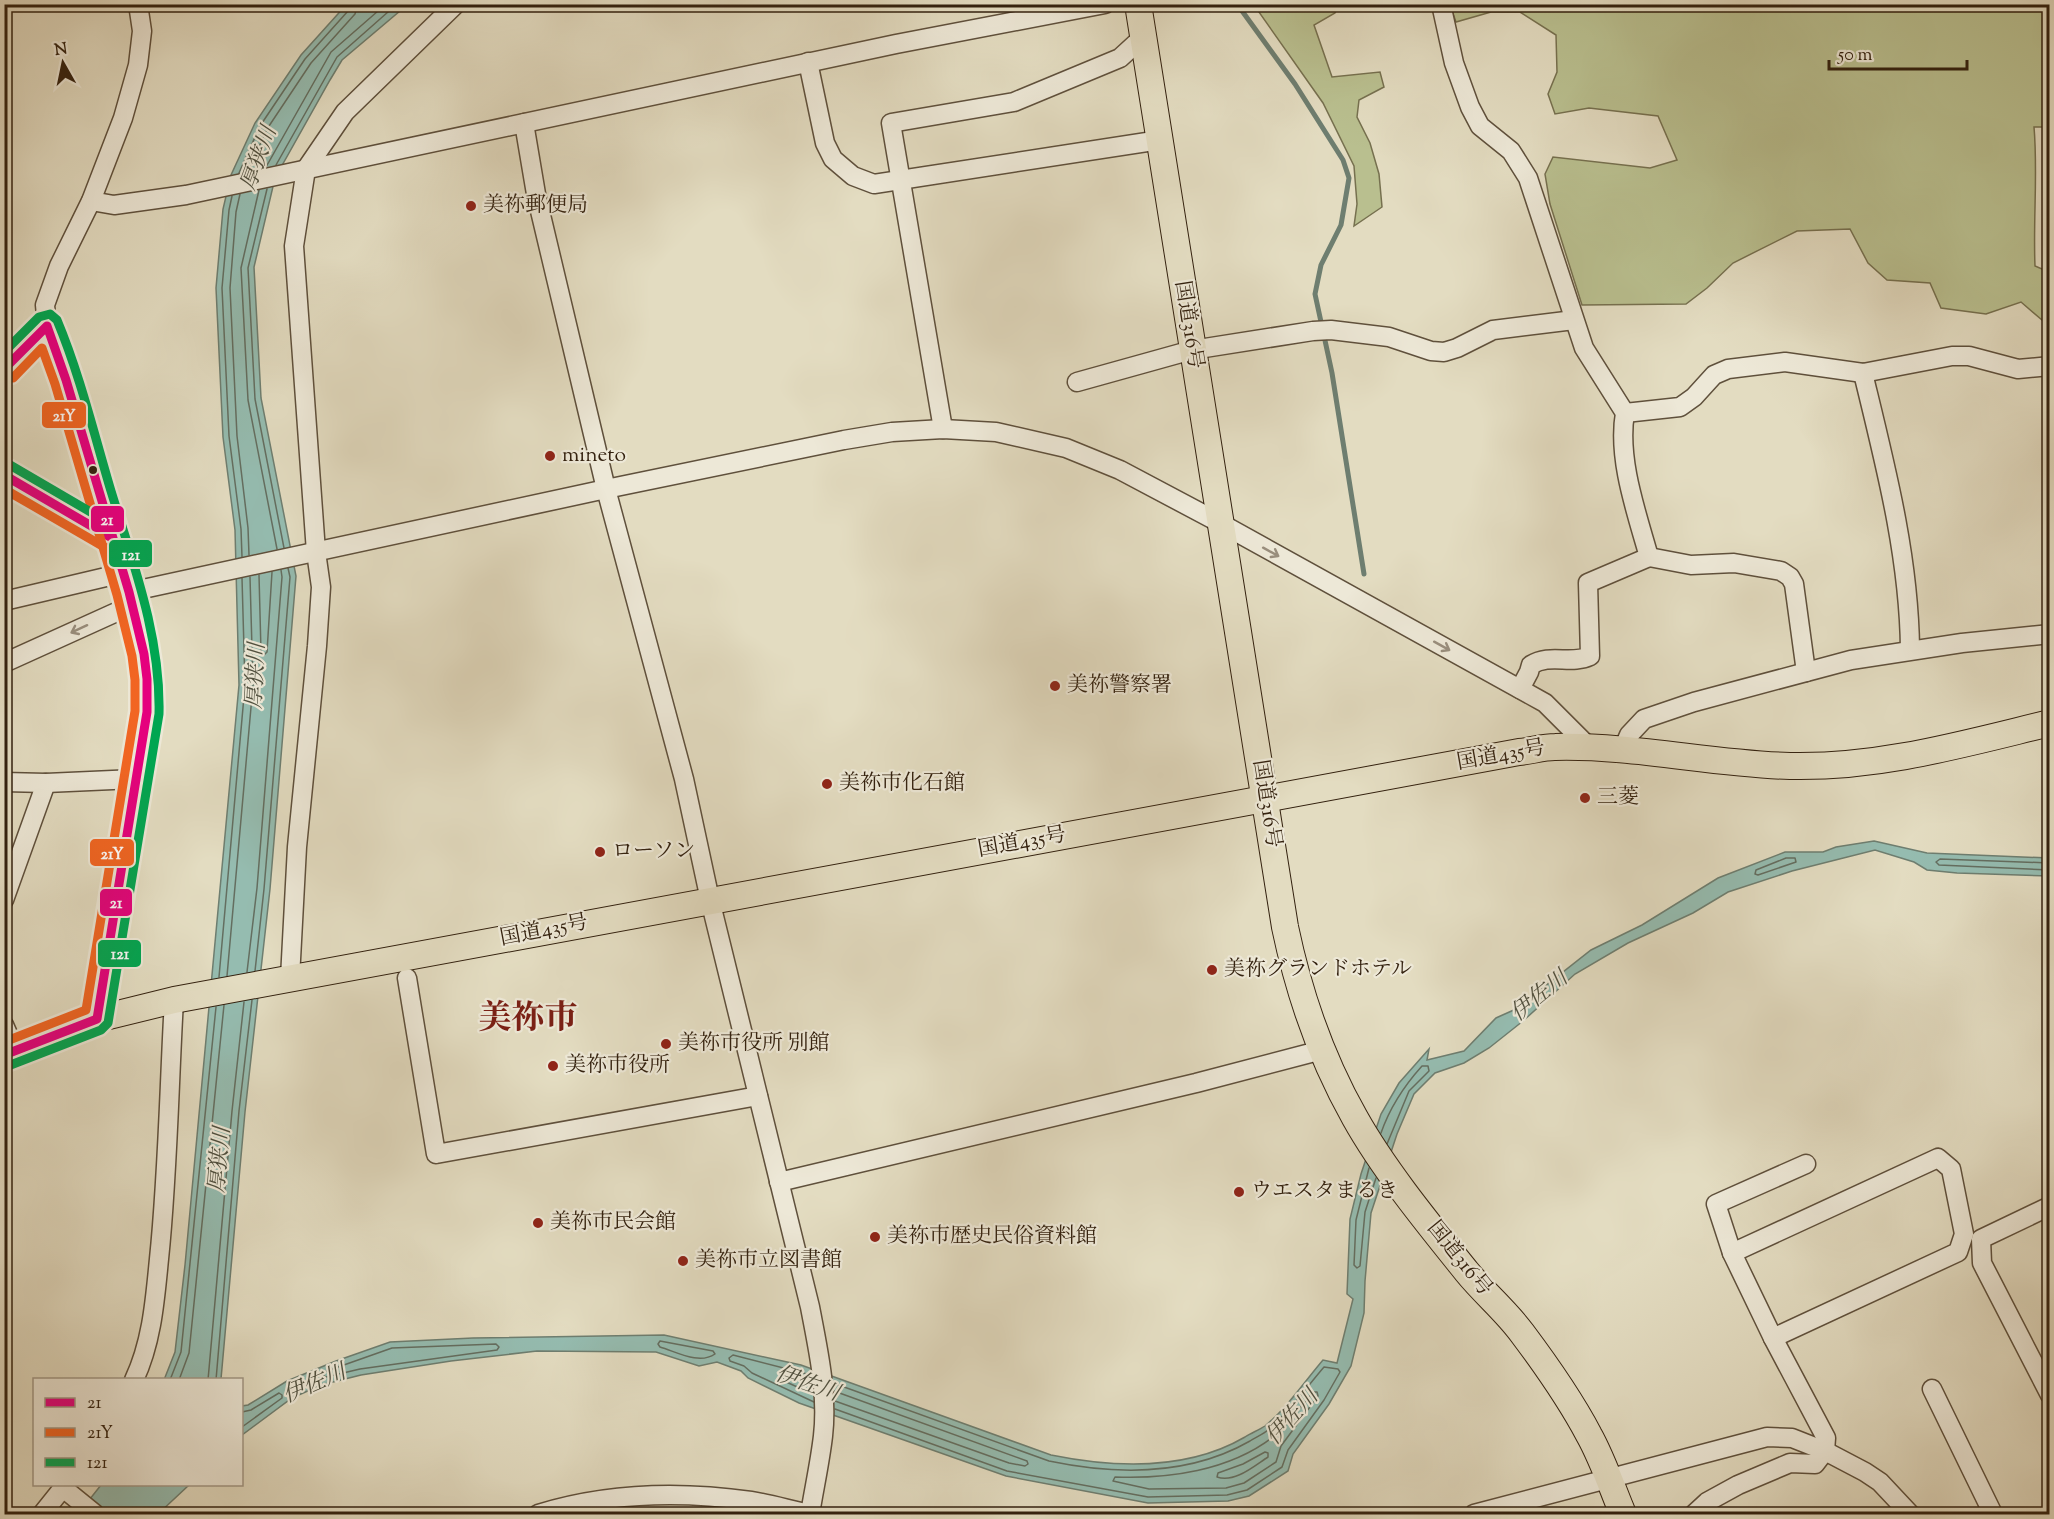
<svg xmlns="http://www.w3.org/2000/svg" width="2054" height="1519" viewBox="0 0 2054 1519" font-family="'Sorts Mill Goudy','Noto Serif JP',serif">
  <rect width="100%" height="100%" fill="#e3dcc1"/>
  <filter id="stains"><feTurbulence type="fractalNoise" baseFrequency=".00333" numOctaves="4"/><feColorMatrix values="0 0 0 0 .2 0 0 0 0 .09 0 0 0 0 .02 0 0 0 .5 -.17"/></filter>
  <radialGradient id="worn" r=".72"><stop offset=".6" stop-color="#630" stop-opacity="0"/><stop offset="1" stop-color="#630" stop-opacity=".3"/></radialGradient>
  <g fill="#b9bf8f" stroke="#76704f" stroke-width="1.5">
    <polygon points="1254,5 1339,5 1335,13 1314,25 1332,77 1380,72 1384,87 1359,100 1357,117 1370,143 1379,174 1382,207 1354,226 1357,204 1354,166 1323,103"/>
    <path d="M 1450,5 L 2049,5 L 2049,127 L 2034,127 C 2038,173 2033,219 2035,266 L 2049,272 L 2049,319 L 2042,320 L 2021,302 L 1986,314 L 1941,308 L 1930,283 L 1887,280 L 1868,263 L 1850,229 L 1797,231 L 1733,263 L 1707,288 L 1686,304 L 1582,305 L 1550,204 L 1545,174 L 1553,157 L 1650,168 L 1677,160 L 1658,116 L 1589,108 L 1555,114 L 1548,94 L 1557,72 L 1556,35 L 1520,12 L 1491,12 L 1456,22 Z"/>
  </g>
  <g fill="#95bcb0" stroke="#6e7e70" stroke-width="1.5">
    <polygon points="346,5 407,5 342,60 330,80 275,178 254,267 261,398 296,576 270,889 245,1112 221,1379 164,1380 175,1352 185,1265 239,685 235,530 223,437 216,288 223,209 231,175 255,123 301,55"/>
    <path d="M 1874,841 L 1927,853 L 2049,858 L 2049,876 L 1957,873 L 1927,870 L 1914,862 L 1875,850 L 1792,871 L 1728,892 L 1693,913 L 1628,943 L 1575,974 L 1523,1021 L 1489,1048 L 1464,1063 L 1435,1073 L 1414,1094 L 1397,1134 L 1371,1213 L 1365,1281 L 1364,1313 L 1351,1366 L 1329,1404 L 1293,1454 L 1288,1471 L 1249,1496 L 1228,1501 L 1148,1503 L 1006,1476 L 799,1403 L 748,1378 L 741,1371 L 717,1362 L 699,1366 L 656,1352 L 537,1351 L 451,1361 L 361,1375 L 321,1385 L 292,1398 L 242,1435 L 242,1406 L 248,1405 L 287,1381 L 336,1361 L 390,1342 L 473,1338 L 664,1335 L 801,1365 L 1051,1455 C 1115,1468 1187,1471 1245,1437 C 1251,1433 1259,1430 1265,1426 C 1287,1408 1305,1381 1323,1360 L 1337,1363 L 1353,1299 L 1347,1294 L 1350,1219 L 1361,1174 L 1381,1114 L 1399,1083 L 1429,1049 L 1427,1060 L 1464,1051 L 1496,1018 L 1516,1009 L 1591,950 L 1642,925 L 1718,878 L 1785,852 L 1823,852 L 1836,847 Z"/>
    <polygon points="101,1485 189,1485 158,1514 78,1514"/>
  </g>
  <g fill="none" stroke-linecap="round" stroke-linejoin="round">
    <g stroke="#646e60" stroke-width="1.5">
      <polyline points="276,165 337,57 397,4"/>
      <polyline points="266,167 331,52 386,4"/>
      <polyline points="248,171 267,129 311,63 355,14 358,4"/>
      <polyline points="239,173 260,126 305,59 348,11 350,4"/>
      <polyline points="267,189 248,268 255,399 284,548"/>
      <polyline points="259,190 241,268 248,400 277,549"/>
      <polyline points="240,194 236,212 230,288 237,436 248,528 249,555"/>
      <polyline points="232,196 229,210 222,288 229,436 241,529 242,557"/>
      <polyline points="259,575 261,652 264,655 267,652 272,572"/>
      <polygon points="1786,858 1795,858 1796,862 1758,875 1755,874 1756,870"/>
      <polyline points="2050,863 1940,859 1936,862 1939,865 2050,870"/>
      <polyline points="255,971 264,889 290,577 288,568"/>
      <polyline points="247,972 257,888 282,577 281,570"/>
      <polyline points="227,976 253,685 250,577"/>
      <polyline points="219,977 245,685 242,578"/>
      <path d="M 1381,1133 C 1390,1107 1404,1086 1422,1066 L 1428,1066 L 1429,1071 L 1409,1091 L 1387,1144"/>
      <polyline points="1369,1168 1356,1220 1354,1265 1357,1268 1360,1266 1365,1212 1376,1178"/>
      <path d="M 660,1341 L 713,1351 L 715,1354 C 699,1365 677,1352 660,1347 L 658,1344 Z"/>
      <polygon points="496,1344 499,1347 497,1350 360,1369 326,1377 323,1375 324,1372 392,1348"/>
      <polyline points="811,1375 733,1355 729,1358 730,1361 744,1366 752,1373 814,1402"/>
      <polyline points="170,1380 181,1352 216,1007"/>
      <polyline points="179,1380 189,1353 224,1005"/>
      <polyline points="208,1380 232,1111 244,1002"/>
      <polyline points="216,1380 239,1111 252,1000"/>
      <polyline points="812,1383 786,1375 783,1378 784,1381 813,1394"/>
      <path d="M 833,1383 L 1049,1461 C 1116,1475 1189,1476 1250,1441 C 1256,1437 1264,1434 1269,1429 C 1290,1411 1306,1388 1324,1367 L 1338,1369 L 1340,1372 L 1324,1400 L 1288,1450 L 1282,1467 L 1247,1490 L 1227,1495 L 1148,1497 L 1007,1471 L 835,1409"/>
      <polyline points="834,1391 1027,1461 1028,1464 1025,1466 1009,1463 835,1401"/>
      <path d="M 1313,1392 L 1317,1392 L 1318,1396 L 1281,1446 L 1276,1462 L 1244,1483 L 1226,1488 L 1149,1489 L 1113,1481 L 1115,1477 C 1168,1479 1229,1471 1273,1437 C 1288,1425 1301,1407 1313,1392 Z"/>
      <polyline points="242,1412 251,1410 279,1393 282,1395 282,1398 242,1427"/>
      <path d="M 1265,1452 L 1268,1453 L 1268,1457 C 1254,1466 1235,1483 1217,1477 L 1218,1473 L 1243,1464 Z"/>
    </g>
    <polyline stroke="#6e7e70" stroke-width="5" points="1237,4 1295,84 1343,160 1349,178 1341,225 1321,265 1315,294 1332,373 1364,574"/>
    <g stroke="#5f503c" stroke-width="21">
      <g id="minor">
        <path d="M 1441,4 L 1454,63 L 1470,107 L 1480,126 L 1511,151 L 1528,178 L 1584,348 L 1625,413 C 1617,459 1637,514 1649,557 L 1588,583 L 1590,656 C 1571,665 1550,653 1531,665 L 1529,672 L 1520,689"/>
        <polyline points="808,62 825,143 833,159 853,176 874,184 1160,140"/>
        <path d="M 524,123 L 536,194 L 606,489 L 684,779 L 710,900 L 810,1307 C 818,1349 828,1393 823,1436 C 820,1462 814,1489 810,1514"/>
        <polyline points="91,201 114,205 186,195 896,44 1105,4"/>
        <polyline points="4,370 47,326"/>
        <path d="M 1863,373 C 1885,464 1909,555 1910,649"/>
        <polyline points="1077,382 1192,350 1313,331 1331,330 1389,337 1431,351 1444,352 1457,348 1493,330 1574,320"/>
        <polyline points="1625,413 1680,407 1694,397 1714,375 1728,369 1785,362 1863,373 1952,356 1969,356 2018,369 2050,366"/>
        <polyline points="943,429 891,123 1014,102 1120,58 1144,36"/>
        <polyline points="4,475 112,538"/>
        <polyline points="1649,557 1691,565 1734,563 1781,571 1790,577 1794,584 1806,672"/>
        <polyline points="129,592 606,489 844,440 892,432 943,429 996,432 1066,448 1120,470 1220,523 1545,703 1591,749"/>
        <polyline points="4,601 123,573"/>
        <polyline points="4,663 132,605"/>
        <polyline points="1622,751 1629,735 1644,719 1694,702 1851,660 1962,643 2050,634"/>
        <polyline points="4,782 46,783 135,779"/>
        <polyline points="4,900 46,783"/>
        <polyline points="290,978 297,847 317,646 321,587 316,552 294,246 306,169 345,112 456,4"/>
        <polyline points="407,978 436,1154 758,1096"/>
        <polyline points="97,1019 147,712 147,679 144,654 129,592 66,380 47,326 45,305 59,266 91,201 123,118 138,65 142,31 138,4"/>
        <polyline points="4,1025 15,1050"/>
        <polyline points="779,1182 1196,1083 1322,1050"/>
        <polyline points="2050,1206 1981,1239 1982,1263 2050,1395"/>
        <polyline points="1732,1253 1938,1158 1951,1169 1964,1234 1958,1252 1773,1338"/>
        <path d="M 134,1380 C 152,1342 155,1300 159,1259 C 168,1173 169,1086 174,1000"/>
        <polyline points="1932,1389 1993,1514"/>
        <polyline points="63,1488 95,1514"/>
        <polyline points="42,1514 66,1484"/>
        <path d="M 538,1514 C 606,1493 681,1491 751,1501 C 771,1504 790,1510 810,1514"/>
        <polyline points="1474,1514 1767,1437 1792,1438 1825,1451 1865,1472 1880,1482 1910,1514"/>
        <polyline points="1694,1514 1707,1502 1738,1485 1790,1463 1815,1464 1825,1451 1826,1438 1773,1338 1732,1253 1716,1204 1806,1164"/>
      </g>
    </g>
    <g stroke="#33210f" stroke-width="28">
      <g id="highway">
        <path d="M 1138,4 L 1285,927 C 1299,994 1321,1058 1355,1118 C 1384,1170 1430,1226 1467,1272 C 1484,1293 1506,1311 1522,1333 C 1546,1365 1570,1399 1589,1435 C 1603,1460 1612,1488 1623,1514"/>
        <path d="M 4,1055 L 97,1019 L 174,1000 L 1519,752 C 1531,751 1543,747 1555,747 C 1633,745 1713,764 1790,766 C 1880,768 1963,744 2050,723"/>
      </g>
    </g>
    <use href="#minor" stroke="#ede8d7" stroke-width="18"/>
    <use href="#highway" stroke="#e3dcc1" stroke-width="26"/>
    <g stroke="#ede8d7" stroke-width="14">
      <g id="bus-1">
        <polyline points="4,369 47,326 66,380 129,592 144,654 147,679 147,712 97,1019 4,1055"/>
        <polyline points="4,475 112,538"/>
      </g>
    </g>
    <g stroke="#ede8d7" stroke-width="14">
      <g id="bus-2">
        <polyline points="4,489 106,548"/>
        <polyline points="4,1042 86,1010 135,711 135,680 132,656 117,595 55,384 42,348 13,378"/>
      </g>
    </g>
    <g stroke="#ede8d7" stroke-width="14">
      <g id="bus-3">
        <path d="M 4,352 L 39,317 L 50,314 L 57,320 C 80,375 94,434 111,491 C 133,563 161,637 159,714 L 108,1023 L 101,1030 L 8,1066"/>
        <polyline points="10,465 118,528"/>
      </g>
    </g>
    <use href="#bus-1" stroke="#e5007d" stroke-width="9"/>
    <use href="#bus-2" stroke="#f26522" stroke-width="9"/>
    <use href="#bus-3" stroke="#00a651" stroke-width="9"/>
  </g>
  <defs><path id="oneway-shaft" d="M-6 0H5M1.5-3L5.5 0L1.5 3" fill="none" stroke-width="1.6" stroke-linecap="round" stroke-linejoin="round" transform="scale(1.5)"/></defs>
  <g stroke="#998e7d">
    <use href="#oneway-shaft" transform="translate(1271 552) rotate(29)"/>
    <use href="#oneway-shaft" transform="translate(79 629) rotate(155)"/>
    <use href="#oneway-shaft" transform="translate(1442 646) rotate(29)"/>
  </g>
  <g fill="#8f2418" stroke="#ede8d7" stroke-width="2">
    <circle cx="471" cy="206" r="6"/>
    <circle cx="550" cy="456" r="6"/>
    <circle cx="1055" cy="686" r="6"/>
    <circle cx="827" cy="784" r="6"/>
    <circle cx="1585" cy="798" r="6"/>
    <circle cx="600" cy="852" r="6"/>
    <circle cx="1212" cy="970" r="6"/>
    <circle cx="666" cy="1044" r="6"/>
    <circle cx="553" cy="1066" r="6"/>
    <circle cx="1239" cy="1192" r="6"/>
    <circle cx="538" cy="1223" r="6"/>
    <circle cx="875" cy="1237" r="6"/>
    <circle cx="683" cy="1261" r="6"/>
  </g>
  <circle fill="#33210f" stroke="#ede8d7" stroke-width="2" cx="93" cy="470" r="5"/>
  <g text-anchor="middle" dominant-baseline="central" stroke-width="4.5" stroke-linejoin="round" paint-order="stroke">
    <g font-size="21" fill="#33210f" stroke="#ede8d7" text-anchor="start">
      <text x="483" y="206">美祢郵便局</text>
      <text x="562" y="456">mineto</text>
      <text x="1067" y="686">美祢警察署</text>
      <text x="839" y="784">美袮市化石館</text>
      <text x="1597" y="798">三菱</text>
      <text x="612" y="852">ローソン</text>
      <text x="1224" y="970">美祢グランドホテル</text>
      <text x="678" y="1044">美祢市役所 別館</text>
      <text x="565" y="1066">美祢市役所</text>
      <text x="1251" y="1192">ウエスタまるき</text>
      <text x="550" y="1223">美祢市民会館</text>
      <text x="887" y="1237">美袮市歴史民俗資料館</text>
      <text x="695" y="1261">美祢市立図書館</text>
    </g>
    <g font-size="21" fill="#33210f" stroke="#ede8d7">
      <text transform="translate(1188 325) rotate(81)">国道316号</text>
      <text transform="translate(1501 756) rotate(-10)">国道435号</text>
      <text transform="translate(1266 804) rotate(81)">国道316号</text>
      <text transform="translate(1022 843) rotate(-10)">国道435号</text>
      <text transform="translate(544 931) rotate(-11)">国道435号</text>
      <text transform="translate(1459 1259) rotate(51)">国道316号</text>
    </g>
    <g font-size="22" font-style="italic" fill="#50503f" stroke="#ede8d7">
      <text transform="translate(260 159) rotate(-70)">厚狭川</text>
      <text transform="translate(257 676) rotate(-87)">厚狭川</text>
      <text transform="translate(1540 997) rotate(-39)">伊佐川</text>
      <text transform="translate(221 1160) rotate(-85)">厚狭川</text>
      <text transform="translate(315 1385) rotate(-23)">伊佐川</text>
      <text transform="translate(807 1385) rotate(19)">伊佐川</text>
      <text transform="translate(1293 1418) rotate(-48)">伊佐川</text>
    </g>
    <g font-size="33" font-weight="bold" fill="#7a1f14" stroke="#ede8d7">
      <text x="528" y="1020">美祢市</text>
    </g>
  </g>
  <g stroke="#ede8d7" stroke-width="2">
    <rect x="41" y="401" width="46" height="28" rx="6" fill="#f26522"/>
    <rect x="90" y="505" width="35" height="28" rx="6" fill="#e5007d"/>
    <rect x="108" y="539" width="45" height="29" rx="6" fill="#00a651"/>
    <rect x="89" y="838" width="46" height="29" rx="6" fill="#f26522"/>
    <rect x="99" y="888" width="34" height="29" rx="6" fill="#e5007d"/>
    <rect x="97" y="939" width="45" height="29" rx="6" fill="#00a651"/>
  </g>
  <g font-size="16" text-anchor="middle" font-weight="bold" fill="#fff">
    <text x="64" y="421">21Y</text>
    <text x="107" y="525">21</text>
    <text x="131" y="560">121</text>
    <text x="112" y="859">21Y</text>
    <text x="116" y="908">21</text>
    <text x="120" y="959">121</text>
  </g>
  <rect width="2054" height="1519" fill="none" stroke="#e3dcc1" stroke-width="24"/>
  <rect x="6" y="6" width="2042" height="1507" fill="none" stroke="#33210f" stroke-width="3"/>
  <rect x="12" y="12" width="2030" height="1495" fill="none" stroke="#33210f" stroke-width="1.5"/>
  <rect x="33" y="1378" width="210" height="108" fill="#ede8d7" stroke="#a39887" stroke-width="1.5"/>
  <rect x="45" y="1398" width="30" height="9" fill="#e5007d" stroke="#a39887" stroke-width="1.5"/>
  <text x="87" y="1408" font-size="18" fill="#33210f">21</text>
  <rect x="45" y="1428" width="30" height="9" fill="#f26522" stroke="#a39887" stroke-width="1.5"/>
  <text x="87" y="1438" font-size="18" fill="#33210f">21Y</text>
  <rect x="45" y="1458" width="30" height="9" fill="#00a651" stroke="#a39887" stroke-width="1.5"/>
  <text x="87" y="1468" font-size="18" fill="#33210f">121</text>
  <g transform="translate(63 63) rotate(351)" stroke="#ede8d7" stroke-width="4.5" paint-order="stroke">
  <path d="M0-4.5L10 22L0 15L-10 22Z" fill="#33210f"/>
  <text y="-9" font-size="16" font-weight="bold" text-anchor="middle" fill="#33210f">N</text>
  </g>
  <path d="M1829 60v9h138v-9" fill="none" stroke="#33210f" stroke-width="3"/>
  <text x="1838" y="60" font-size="18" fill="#33210f" stroke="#ede8d7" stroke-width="4.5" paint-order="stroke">50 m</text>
  <rect width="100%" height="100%" filter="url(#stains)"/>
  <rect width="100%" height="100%" fill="url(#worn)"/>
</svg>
